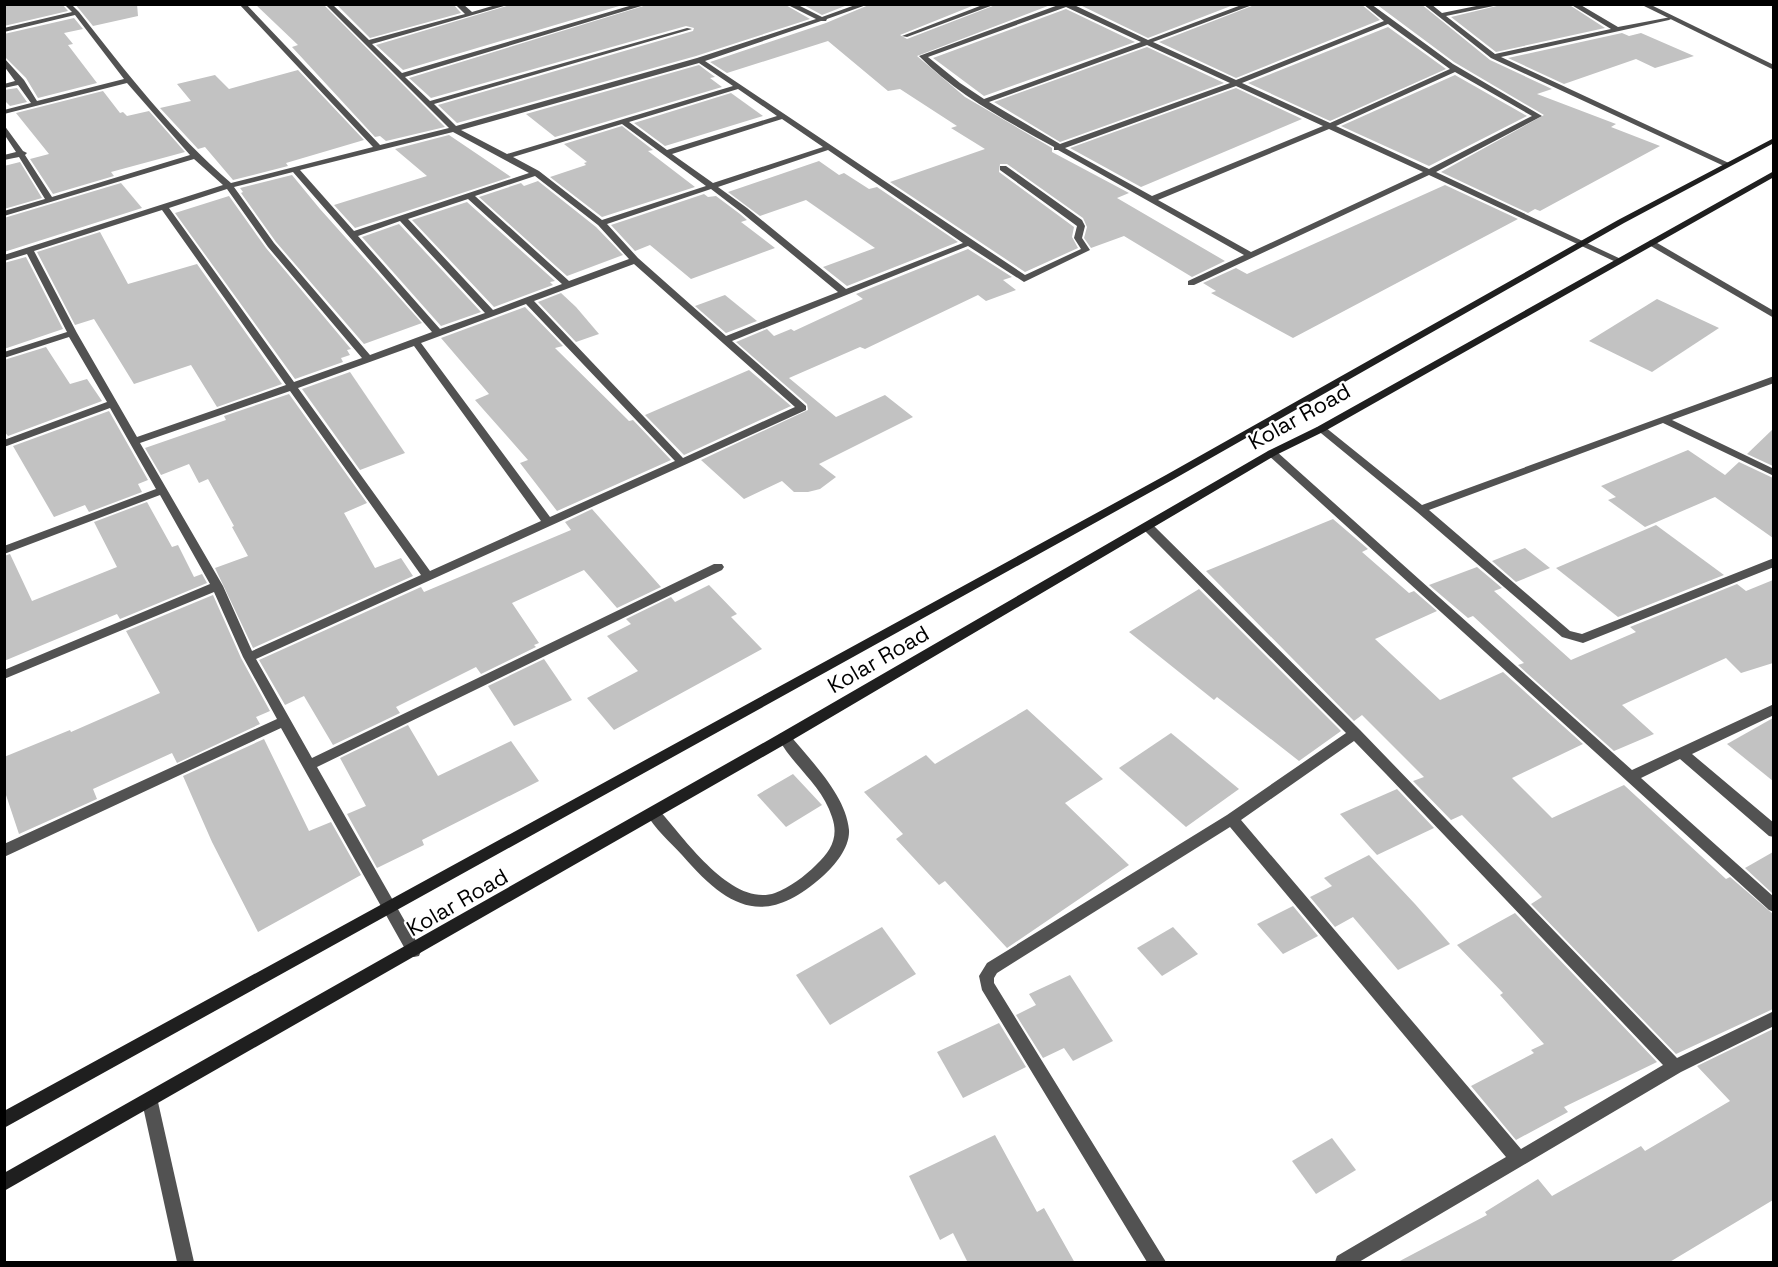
<svg xmlns="http://www.w3.org/2000/svg" width="1778" height="1267" viewBox="0 0 1778 1267" font-family="'Space Grotesk',sans-serif">
  <rect width="100%" height="100%" fill="#fff"/>
  <g fill="#c2c2c2">
    <polygon points="4,4 62,4 68,11 4,26"/>
    <polygon points="75,4 137,4 138,16 93,26"/>
    <polygon points="255,4 323,4 445,127 386,141 380,136 375,137 292,47 298,45"/>
    <polygon points="336,4 453,4 461,13 370,38"/>
    <polygon points="513,4 626,4 403,70 376,45"/>
    <polygon points="650,4 784,4 810,19 696,56 457,123 438,105 693,31 694,28 686,26 431,98 409,78"/>
    <polygon points="802,4 850,4 822,15"/>
    <polygon points="871,4 977,4 900,35 907,39 998,4 1053,4 917,56 965,97 1052,148 1052,152 1129,193 1117,198 1225,261 1192,277 1124,236 1091,248 1084,238 1087,227 1083,218 1007,164 1000,164 999,172 1074,227 1072,237 1078,248 1025,272 890,182 985,149 951,128 957,126 900,89 888,91 828,41 727,73 710,62 826,23"/>
    <polygon points="1078,4 1236,4 1148,38"/>
    <polygon points="1257,4 1361,4 1380,20 1236,78 1159,42"/>
    <polygon points="1376,4 1421,4 1490,60 1552,89 1537,94 1616,124 1611,127 1660,146 1540,211 1535,209 1528,213 1441,172 1544,115 1454,62"/>
    <polygon points="1505,4 1568,4 1605,28 1496,52 1451,17"/>
    <polygon points="1066,9 1135,42 984,96 933,58"/>
    <polygon points="74,18 83,29 64,33 73,44 68,45 97,83 38,98 26,78 4,56 4,34"/>
    <polygon points="1388,27 1446,69 1330,121 1248,83"/>
    <polygon points="1622,33 1629,36 1641,33 1694,56 1655,68 1636,59 1564,84 1508,58"/>
    <polygon points="1147,47 1224,83 1060,142 994,102"/>
    <polygon points="699,65 715,77 710,78 722,87 555,137 526,114"/>
    <polygon points="298,70 364,140 286,163 288,166 233,180 205,147 198,149 160,108 191,101 177,84 215,75 229,89"/>
    <polygon points="1455,75 1527,116 1429,166 1341,126"/>
    <polygon points="17,88 27,102 10,106 4,100 4,90"/>
    <polygon points="1236,88 1302,119 1141,187 1070,148"/>
    <polygon points="103,91 120,113 123,112 127,116 149,111 185,152 111,172 114,176 53,194 30,159 49,154 16,113"/>
    <polygon points="731,93 763,116 665,146 634,123"/>
    <polygon points="622,126 653,150 648,151 695,187 602,217 550,177 586,165 584,163 587,162 564,144"/>
    <polygon points="449,135 511,177 355,228 334,205 427,176 395,149"/>
    <polygon points="819,161 839,175 844,173 869,189 877,187 958,242 847,286 823,267 875,248 806,200 760,216 728,192"/>
    <polygon points="20,162 42,198 4,209 4,166"/>
    <polygon points="292,175 320,209 422,323 364,344 276,242 241,193 243,192 240,188"/>
    <polygon points="538,181 596,227 623,255 567,276 479,197 521,183 524,186"/>
    <polygon points="121,183 142,208 4,252 4,218"/>
    <polygon points="1445,185 1518,219 1293,338 1211,293 1216,291 1203,283 1236,268 1247,274"/>
    <polygon points="704,194 708,197 716,196 740,214 747,220 741,222 775,248 691,279 650,245 635,251 611,225"/>
    <polygon points="229,196 266,248 351,349 347,350 350,355 341,358 343,362 295,379 175,213"/>
    <polygon points="467,202 555,281 550,282 553,285 494,307 412,220"/>
    <polygon points="399,224 481,312 441,326 362,237"/>
    <polygon points="100,232 128,284 197,264 282,384 217,407 191,365 134,384 94,319 75,325 37,252"/>
    <polygon points="968,249 1012,277 1003,280 1016,290 986,301 978,295 865,349 860,347 789,378 836,417 885,395 913,417 819,464 836,477 820,489 808,492 794,492 782,481 744,499 701,460 808,410 807,404 736,342 767,329 774,336 791,329 794,331 863,299 856,294"/>
    <polygon points="26,257 63,329 4,349 4,263"/>
    <polygon points="561,293 576,307 599,334 576,342 538,302"/>
    <polygon points="725,295 757,321 726,333 695,306"/>
    <polygon points="1657,299 1719,328 1652,372 1589,341"/>
    <polygon points="525,307 563,346 555,348 629,421 633,420 671,460 557,511 520,463 528,460 475,400 489,394 441,338"/>
    <polygon points="46,347 70,384 87,379 102,401 8,436 4,431 4,360"/>
    <polygon points="749,370 791,406 684,455 645,415"/>
    <polygon points="350,372 405,453 360,470 302,389"/>
    <polygon points="289,394 367,503 344,513 375,568 401,558 413,576 253,648 215,568 248,556 232,527 234,526 208,479 199,483 189,464 161,475 145,448 226,420 224,416"/>
    <polygon points="109,411 148,480 138,484 142,492 89,512 85,505 54,517 13,446"/>
    <polygon points="1773,429 1773,466 1747,454"/>
    <polygon points="1688,450 1725,475 1739,462 1773,478 1773,538 1715,497 1645,527 1608,500 1616,497 1601,486"/>
    <polygon points="147,502 172,547 178,545 194,577 202,574 207,583 120,619 117,614 4,661 4,556 10,554 32,601 117,567 94,522"/>
    <polygon points="592,509 661,587 617,608 584,570 512,603 539,643 534,645 536,647 481,674 476,667 396,707 400,713 333,745 304,696 285,705 259,660 421,587 424,592 571,530 565,522"/>
    <polygon points="1333,519 1368,549 1362,552 1409,593 1414,591 1437,611 1375,639 1440,700 1503,672 1583,744 1512,778 1552,818 1624,785 1726,879 1730,877 1773,914 1773,1009 1676,1054 1531,904 1542,897 1462,815 1451,820 1413,781 1424,777 1362,715 1354,721 1206,571"/>
    <polygon points="1656,525 1724,575 1618,617 1556,568"/>
    <polygon points="1525,548 1550,568 1516,582 1492,561"/>
    <polygon points="1477,567 1502,588 1494,591 1571,660 1636,632 1630,627 1737,584 1746,591 1773,580 1773,663 1741,673 1726,658 1622,705 1654,734 1614,751 1518,665 1524,663 1473,616 1468,618 1429,585"/>
    <polygon points="709,585 737,614 731,617 762,649 614,730 587,698 638,671 607,636 631,624 626,619 671,597 675,602"/>
    <polygon points="1199,589 1341,731 1299,761 1217,697 1214,700 1129,632"/>
    <polygon points="213,595 241,658 270,711 256,717 260,724 177,763 172,753 93,789 97,799 19,834 4,789 4,757 70,730 71,732 160,693 126,631"/>
    <polygon points="544,659 572,700 514,726 488,686"/>
    <polygon points="1027,709 1103,779 1065,803 1129,865 1007,948 945,881 939,885 896,839 903,834 864,792 926,755 935,764"/>
    <polygon points="1773,718 1773,781 1727,744"/>
    <polygon points="408,725 438,776 511,741 539,781 422,840 424,845 377,868 347,814 366,806 340,758"/>
    <polygon points="1171,733 1239,789 1186,827 1119,768"/>
    <polygon points="264,739 309,831 331,822 361,875 258,932 212,842 183,776"/>
    <polygon points="793,774 822,805 786,827 757,795"/>
    <polygon points="1397,789 1434,828 1377,855 1340,814"/>
    <polygon points="1773,852 1773,894 1745,868"/>
    <polygon points="1369,855 1415,904 1450,944 1398,970 1353,917 1335,927 1310,897 1332,886 1324,878"/>
    <polygon points="1293,906 1318,936 1283,954 1257,924"/>
    <polygon points="1515,913 1657,1062 1564,1107 1568,1112 1516,1140 1471,1086 1534,1053 1531,1050 1544,1044 1500,995 1503,993 1457,945"/>
    <polygon points="882,927 916,974 830,1025 796,975"/>
    <polygon points="1173,927 1198,954 1162,976 1137,948"/>
    <polygon points="1070,975 1113,1041 1073,1061 1064,1048 1043,1058 1016,1015 1036,1005 1029,994"/>
    <polygon points="999,1023 1026,1067 963,1098 937,1052"/>
    <polygon points="1773,1029 1773,1200 1668,1263 1396,1263 1487,1215 1485,1212 1538,1179 1552,1196 1641,1146 1645,1151 1730,1101 1697,1066"/>
    <polygon points="995,1135 1037,1212 1044,1208 1075,1263 968,1263 953,1233 940,1240 909,1176"/>
    <polygon points="1332,1138 1356,1170 1316,1194 1292,1161"/>
  </g>
  <g fill="none" stroke-linecap="round" stroke-linejoin="round">
    <path fill="#525252" fill-rule="evenodd" d="M 784,733 L 789,734 C 810,760 846,795 849,830 C 850,847 835,865 823,876 C 764,929 728,908 682,855 C 670,842 654,828 646,813 L 648,809 L 653,808 L 658,809 C 683,836 731,908 775,893 C 789,888 805,876 816,865 C 831,851 839,837 832,817 C 822,785 793,766 778,738 L 779,734 Z"/>
    <g fill="#525252" fill-rule="evenodd">
      <path d="M 64,4 L 71,4 L 79,12 C 126,72 173,133 231,183 L 373,147 L 239,4 L 246,4 L 380,145 L 449,128 L 325,4 L 332,4 L 369,40 L 465,14 L 455,4 L 463,4 L 472,12 L 499,4 L 511,4 L 372,44 L 402,73 L 636,4 L 648,4 L 405,77 L 430,101 L 687,28 L 692,29 L 434,104 L 456,126 L 697,58 L 816,19 L 786,4 L 796,4 L 822,17 L 858,4 L 869,4 L 827,19 L 826,21 L 821,21 L 705,61 L 1025,275 L 1081,249 L 1074,238 L 1077,226 L 1000,170 L 1000,166 L 1006,166 L 1082,220 L 1085,226 L 1082,238 L 1090,250 L 1024,282 L 968,246 L 732,341 L 806,406 L 806,410 L 256,659 L 312,758 L 714,564 L 722,564 L 724,567 L 722,570 L 317,767 L 419,946 L 421,951 L 419,956 L 414,957 L 409,956 L 281,728 L 4,857 L 4,844 L 277,719 L 243,657 L 214,592 L 4,679 L 4,670 L 210,584 L 160,495 L 4,554 L 4,546 L 156,489 L 110,408 L 4,447 L 4,440 L 107,402 L 69,337 L 4,358 L 4,352 L 67,332 L 27,254 L 4,261 L 4,255 L 223,185 L 194,159 L 4,216 L 4,211 L 45,199 L 19,157 L 4,160 L 4,155 L 16,152 L 4,134 L 4,125 L 23,151 L 27,153 L 25,155 L 52,197 L 190,155 L 127,83 L 4,114 L 4,110 L 31,103 L 18,85 L 4,88 L 4,84 L 15,81 L 4,66 L 4,58 L 24,80 L 37,101 L 124,79 L 75,15 L 4,32 L 4,28 L 72,12 ZM 699,63 L 733,86 L 507,154 L 461,130 ZM 738,89 L 777,116 L 667,150 L 629,122 ZM 782,119 L 823,147 L 713,183 L 672,154 ZM 622,124 L 706,186 L 602,220 L 539,171 L 513,157 ZM 453,132 L 529,173 L 354,231 L 300,170 ZM 828,150 L 963,243 L 846,289 L 747,208 L 718,187 ZM 293,172 L 432,332 L 370,355 L 274,243 L 234,187 ZM 535,176 L 598,225 L 629,259 L 569,281 L 475,196 ZM 227,189 L 268,247 L 362,358 L 294,382 L 169,208 ZM 711,189 L 741,212 L 838,292 L 726,336 L 638,258 L 607,224 ZM 468,199 L 562,284 L 493,310 L 408,219 ZM 162,210 L 286,385 L 137,437 L 77,333 L 34,251 ZM 400,221 L 485,313 L 440,329 L 358,236 ZM 634,264 L 795,407 L 683,458 L 534,301 ZM 526,304 L 675,461 L 550,517 L 421,343 ZM 414,346 L 541,521 L 430,571 L 298,388 ZM 290,391 L 421,575 L 252,651 L 223,586 L 140,443 Z"/>
      <polygon points="985,4 996,4 907,37 902,36"/>
      <path d="M 1061,4 L 1072,4 L 1148,40 L 1244,4 L 1255,4 L 1153,42 L 1236,80 L 1384,21 L 1363,4 L 1371,4 L 1453,64 L 1542,116 L 1436,172 L 1623,260 L 1622,262 L 1616,262 L 1429,175 L 1194,285 L 1188,285 L 1188,281 L 1244,255 L 1058,150 L 1054,150 L 1054,147 C 1007,121 957,95 919,56 ZM 1066,7 L 1141,42 L 984,99 L 960,83 L 928,57 ZM 1388,24 L 1450,69 L 1330,123 L 1242,83 ZM 1147,45 L 1230,83 L 1060,144 L 989,102 ZM 1455,72 L 1532,116 L 1429,169 L 1336,126 ZM 1236,86 L 1323,126 L 1152,196 L 1065,148 ZM 1329,129 L 1423,172 L 1251,252 L 1158,200 Z"/>
      <polygon points="1423,4 1431,4 1442,13 1486,4 1503,4 1446,16 1495,54 1611,29 1570,4 1579,4 1618,27 1671,17 1671,19 1669,20 1501,57 1731,164 1724,166 1491,58"/>
      <polygon points="1652,240 1774,311 1774,318 1649,245 1649,241"/>
      <polygon points="1774,376 1774,383 1672,420 1774,469 1774,476 1663,423 1429,510 1570,631 1582,634 1774,558 1774,567 1583,643 1562,637 1417,512 1316,429 1317,427 1325,427 1422,505"/>
      <polygon points="1272,450 1276,451 1632,770 1774,704 1774,715 1692,754 1774,823 1774,837 1769,836 1680,759 1641,778 1774,897 1774,912 1769,910 1268,455 1267,453 1268,451"/>
      <path d="M 1149,524 L 1153,525 L 1360,730 L 1677,1058 L 1774,1011 L 1774,1026 L 1681,1072 L 1359,1262 L 1335,1262 L 1337,1256 L 1506,1157 L 1230,827 L 997,973 L 994,978 L 994,983 L 1166,1262 L 1147,1262 L 982,990 L 979,976 L 987,963 L 1227,815 L 1346,733 L 1145,531 L 1143,528 L 1145,525 ZM 1354,741 L 1386,774 L 1663,1065 L 1521,1149 L 1241,820 Z"/>
      <polygon points="150,1094 156,1097 158,1102 194,1262 177,1262 142,1102 144,1097"/>
    </g>
    <polygon fill="#525252" fill-rule="evenodd" points="1640,4 1649,4 1774,65 1774,70"/>
    <g fill="#1f1f1f" fill-rule="evenodd">
      <polygon points="1774,138 1774,143 1624,223 1174,479 4,1128 4,1111 1166,475 1618,220"/>
      <polygon points="1774,171 1774,177 1325,431 1276,455 789,742 4,1191 4,1173 779,734 1268,451 1317,427"/>
    </g>
  </g>
  <g text-anchor="middle" dominant-baseline="central" stroke-width="4.5" stroke-linejoin="round" paint-order="stroke">
    <g font-size="22" fill="#000" stroke="#fff">
      <text transform="translate(1299 416) rotate(-29)">Kolar Road</text>
      <text transform="translate(878 659) rotate(-30)">Kolar Road</text>
      <text transform="translate(457 902) rotate(-30)">Kolar Road</text>
    </g>
  </g>
  <rect width="1778" height="1267" fill="none" stroke="#000000" stroke-width="12"/>
</svg>
